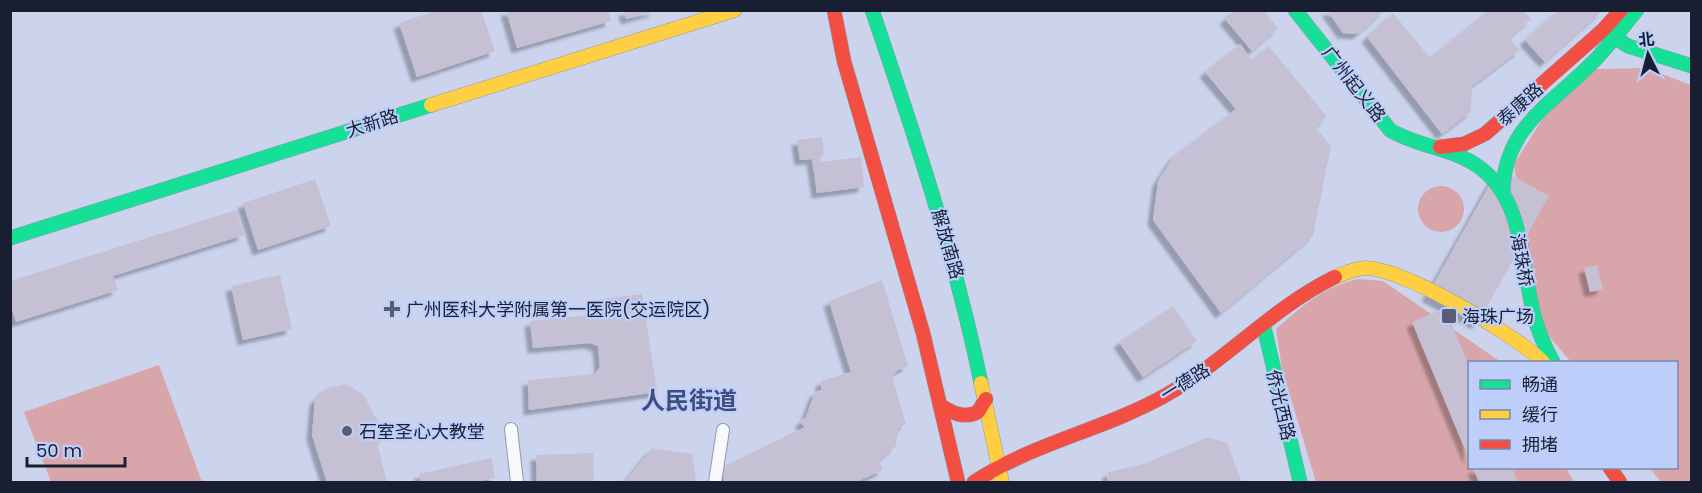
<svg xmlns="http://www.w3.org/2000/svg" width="1702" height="493" viewBox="0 0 1702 493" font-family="Poppins,'Noto Sans SC',sans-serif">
  <defs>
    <filter id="shadow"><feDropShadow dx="-5.5" dy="5.5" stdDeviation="1.5" flood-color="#0004"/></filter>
  </defs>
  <rect width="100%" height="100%" fill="#ccd4ed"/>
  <g fill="#d8a6aa">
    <polygon points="1646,68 1691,85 1691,482 1661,482 1650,468 1676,468 1676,362 1571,362 1544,330 1530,266 1514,164 1550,107 1596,69"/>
    <circle cx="1441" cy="209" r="23"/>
    <path d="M 1359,279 L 1383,281 L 1501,362 L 1470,362 L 1470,468 L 1566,468 L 1574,482 L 1316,482 L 1282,369 L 1276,329 C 1304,305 1322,287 1359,279 Z"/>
    <polygon points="159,365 202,482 51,482 24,412"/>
  </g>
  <g fill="#c6c0d4" filter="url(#shadow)">
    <polygon points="438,10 481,10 495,51 417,77 399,23"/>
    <polygon points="506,10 608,10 611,21 517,48"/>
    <polygon points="624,10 656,10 656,11 626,19"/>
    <polygon points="1235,10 1263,10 1278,28 1252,51 1225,19"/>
    <polygon points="1327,10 1385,10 1358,34 1343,33"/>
    <polygon points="1489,10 1523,10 1531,19 1509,38 1520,50 1472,86 1471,112 1442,134 1367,37 1393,13 1430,58"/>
    <polygon points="1559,10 1603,10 1545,62 1525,40"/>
    <polygon points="1240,44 1252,60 1269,46 1327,117 1315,127 1331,146 1313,236 1221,313 1153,220 1158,181 1174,156 1236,109 1205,72"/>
    <polygon points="822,137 824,155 820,156 821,162 861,157 864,187 817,193 812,159 800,160 797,140"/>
    <polygon points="1499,168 1549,196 1477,324 1427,296"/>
    <polygon points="315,179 331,226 258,250 243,203"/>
    <polygon points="236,210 244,235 113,276 118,290 16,322 10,303 10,281"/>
    <polygon points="1597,265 1603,289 1590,292 1584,268"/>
    <polygon points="280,275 292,329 243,340 231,286"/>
    <polygon points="882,280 908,366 898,370 892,376 906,424 898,429 896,446 879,460 883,470 856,482 724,482 722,467 805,427 800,422 806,417 815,392 821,390 821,381 851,372 829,301"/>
    <polygon points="642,294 657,392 529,410 528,380 595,374 600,367 598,346 590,343 533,348 530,321 598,314 602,310 602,299"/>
    <polygon points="1173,306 1197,341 1143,377 1119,342"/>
    <polygon points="1445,308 1470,368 1469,459 1412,322"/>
    <polygon points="345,384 363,394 378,422 381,439 378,447 387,482 327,482 312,435 315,400 326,388"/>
    <polygon points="1208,437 1227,443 1242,482 1107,482 1108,472 1144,464"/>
    <polygon points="652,448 692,454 696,482 625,482"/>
    <polygon points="593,453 594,482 537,482 536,455"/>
    <polygon points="491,458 495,478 475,482 421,482 419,474"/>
    <polygon points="1473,468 1512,468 1518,482 1479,482"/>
  </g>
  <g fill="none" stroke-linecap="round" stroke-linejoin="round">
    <g stroke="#9198ad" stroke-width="14">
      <g id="street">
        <polyline points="511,429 517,482"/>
        <polyline points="715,482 723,430"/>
      </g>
    </g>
    <g stroke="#9198ad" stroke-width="15">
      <g id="fast">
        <path d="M 872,10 C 914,133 955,256 981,383"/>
        <path d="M 1295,10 L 1390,130 C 1418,147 1453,148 1479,167 C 1525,200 1521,266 1534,315 C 1538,332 1545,347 1553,362"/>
        <polyline points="1606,32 1628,46 1692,66"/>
        <path d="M 1503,192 C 1504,127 1551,105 1592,63 C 1608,47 1622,28 1637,10"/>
        <polyline points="10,238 431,105"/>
        <polyline points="1264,327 1300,482"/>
      </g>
    </g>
    <g stroke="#9198ad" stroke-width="15">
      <g id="slow">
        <polyline points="431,105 735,10"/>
        <path d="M 1335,277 C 1345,273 1356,268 1366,268 C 1405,269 1514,334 1543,362"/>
        <polyline points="981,383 1002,482"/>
      </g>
    </g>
    <g stroke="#9198ad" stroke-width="15">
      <g id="jam">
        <polyline points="834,10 844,61 923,333 958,482"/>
        <polyline points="1440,147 1464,144 1485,134 1603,30 1621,10"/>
        <path d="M 940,405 C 952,413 964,419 978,412 L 986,399"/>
        <polyline points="1610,468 1620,482"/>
        <path d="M 974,482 C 1033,443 1104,430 1166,395 C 1226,361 1273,307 1335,277"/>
      </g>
    </g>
    <use href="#street" stroke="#f7f9fc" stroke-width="12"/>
    <use href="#fast" stroke="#16e098" stroke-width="14"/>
    <use href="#slow" stroke="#ffcf43" stroke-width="14"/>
    <use href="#jam" stroke="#f24e42" stroke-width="14"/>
  </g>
  <g fill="#575e74" stroke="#becefb" stroke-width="2">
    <path d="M389 300h6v6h6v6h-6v6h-6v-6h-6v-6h6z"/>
    <rect x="1441" y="308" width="16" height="16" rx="3"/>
    <circle cx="347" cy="431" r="6"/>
  </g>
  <g text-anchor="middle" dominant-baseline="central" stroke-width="4.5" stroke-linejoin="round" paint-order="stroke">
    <g font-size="18" fill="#181f33" stroke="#becefb">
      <text transform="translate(1354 84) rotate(52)">广州起义路</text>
      <text transform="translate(1520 104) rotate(-42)">泰康路</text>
      <text transform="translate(372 123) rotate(-18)">大新路</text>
      <text transform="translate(948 244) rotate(74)">解放南路</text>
      <text transform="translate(1522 260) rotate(79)">海珠桥</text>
      <text transform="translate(1185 382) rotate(-32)">一德路</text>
      <text transform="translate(1281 405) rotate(77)">侨光西路</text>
    </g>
    <g font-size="18" fill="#181f33" stroke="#becefb" text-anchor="start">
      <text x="406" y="309">广州医科大学附属第一医院(交运院区)</text>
      <text x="1462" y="316">海珠广场</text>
      <text x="359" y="431">石室圣心大教堂</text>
    </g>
    <g font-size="24" font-weight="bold" fill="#3f4e7e" stroke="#becefb">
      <text x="689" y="400">人民街道</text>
    </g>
  </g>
  <rect width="1702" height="493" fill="none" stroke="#181f33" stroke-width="24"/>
  <rect x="1468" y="361" width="210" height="108" fill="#becefb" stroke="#7c88ab" stroke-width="1.5"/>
  <rect x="1480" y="380" width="30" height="9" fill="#16e098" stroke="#7c88ab" stroke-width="1.5"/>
  <text x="1522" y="391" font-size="18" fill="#181f33">畅通</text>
  <rect x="1480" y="410" width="30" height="9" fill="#ffcf43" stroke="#7c88ab" stroke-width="1.5"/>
  <text x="1522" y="421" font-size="18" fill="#181f33">缓行</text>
  <rect x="1480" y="440" width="30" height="9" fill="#f24e42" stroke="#7c88ab" stroke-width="1.5"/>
  <text x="1522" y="451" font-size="18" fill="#181f33">拥堵</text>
  <g transform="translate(1648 54) rotate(354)" stroke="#becefb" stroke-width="4.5" paint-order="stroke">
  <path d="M0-4.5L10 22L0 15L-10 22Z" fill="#181f33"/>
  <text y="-9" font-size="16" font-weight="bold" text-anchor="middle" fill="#181f33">北</text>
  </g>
  <path d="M27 457v9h98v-9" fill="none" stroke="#181f33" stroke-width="3"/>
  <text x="36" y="457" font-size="18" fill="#181f33" stroke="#becefb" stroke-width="4.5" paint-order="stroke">50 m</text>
</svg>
